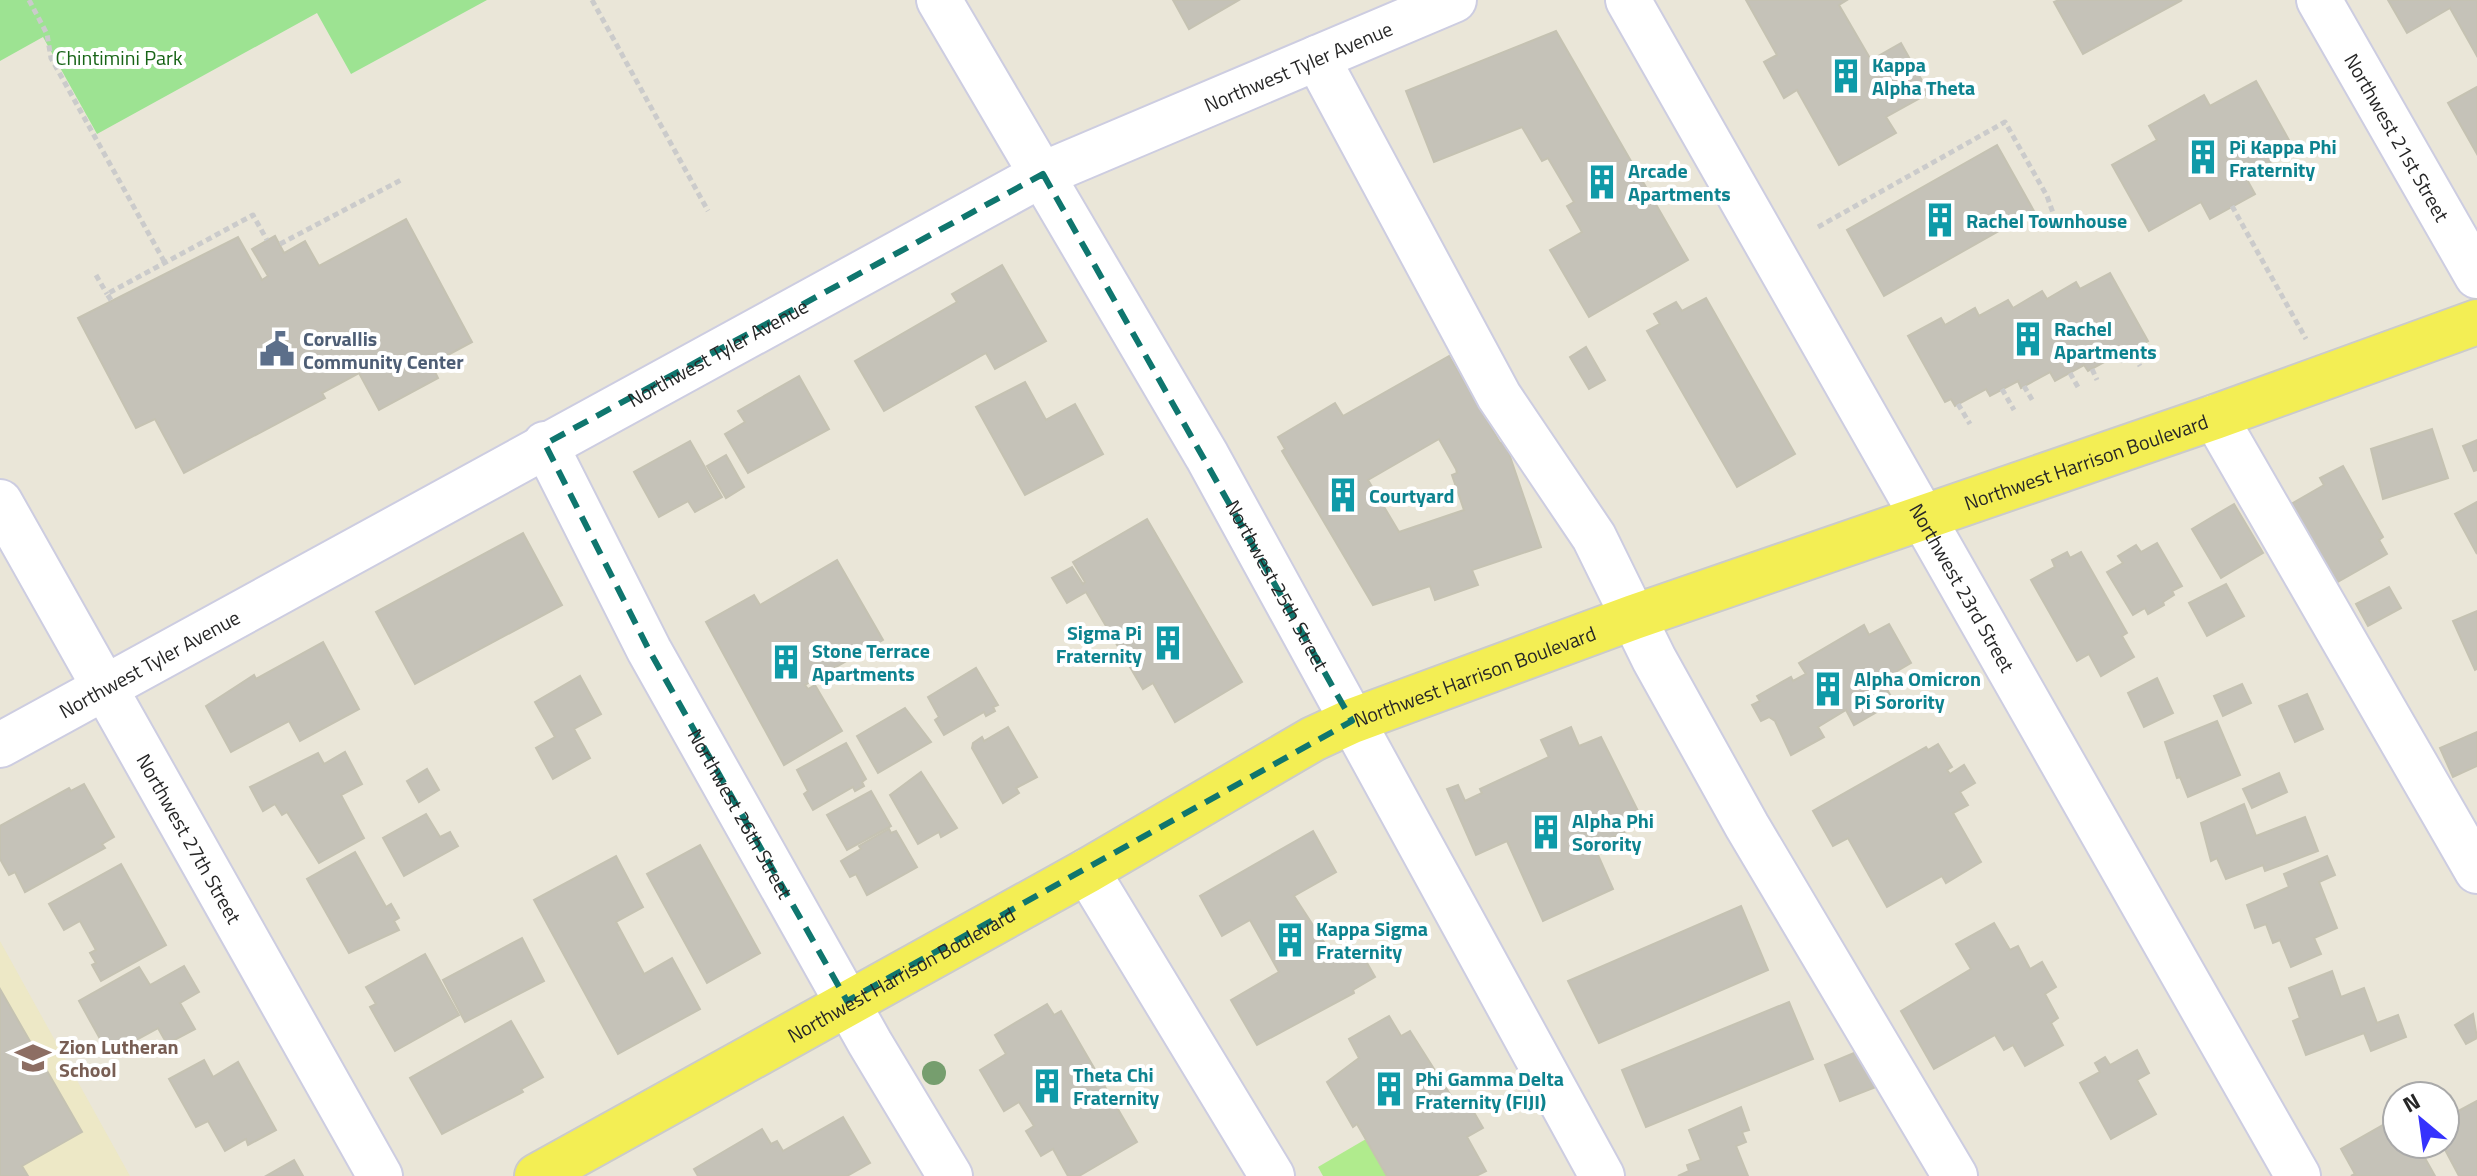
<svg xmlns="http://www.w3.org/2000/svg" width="2477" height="1176" viewBox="0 0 2477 1176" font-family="'Titillium Web',sans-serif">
  <rect width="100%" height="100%" fill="#eae6d8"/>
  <polygon fill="#ede8c6" points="0,941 130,1176 0,1176"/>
  <polygon fill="#9de392" points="0,0 487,0 351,74 317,13 97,134 43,37 0,61"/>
  <polygon fill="#b0eb8d" points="1366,1139 1387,1176 1323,1176 1318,1167"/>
  <g fill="#c5c2b8" stroke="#c5c2b2" stroke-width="2" fill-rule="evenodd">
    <polygon points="1173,0 1239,0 1189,29"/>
    <polygon points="1746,0 1847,0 1839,5 1871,60 1901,43 1929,93 1886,117 1896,133 1839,165 1797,90 1784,98 1764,62 1777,55"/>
    <polygon points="2059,0 2182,0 2083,54 2054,2"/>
    <polygon points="2388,0 2477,0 2477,56 2450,8 2407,33"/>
    <polygon points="1556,31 1688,260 1589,317 1550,250 1582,232 1567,206 1574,202 1548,158 1542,161 1522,127 1434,162 1406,91"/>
    <polygon points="2256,81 2294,149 2245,176 2255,194 2210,219 2201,202 2149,231 2112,165 2157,140 2149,126 2204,95 2210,106"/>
    <polygon points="2477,87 2477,154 2448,103"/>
    <polygon points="1997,145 2034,211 1884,296 1847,230"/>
    <polygon points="406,219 472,342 431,364 438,378 379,410 359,373 322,393 325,398 184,473 155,419 136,428 78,318 238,237 262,280 268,276 252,249 275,236 284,253 305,241 319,266"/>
    <polygon points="1002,265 1046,341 995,369 986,353 884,411 855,361 957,302 952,294"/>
    <polygon points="2110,273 2148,341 2141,345 2144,350 2122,362 2117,355 2088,371 2084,365 2055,381 2050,372 2021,388 2018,381 1990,396 1986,389 1955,406 1951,399 1945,402 1908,336 1941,318 1945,325 1975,308 1979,316 2008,300 2013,308 2042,291 2047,299 2076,282 2080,289"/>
    <polygon points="1706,298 1795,454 1737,487 1647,331 1660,324 1654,314 1676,302 1682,311"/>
    <polygon points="1586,347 1605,380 1589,389 1570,357"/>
    <path d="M 1449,356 L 1500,443 L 1505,442 L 1541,547 L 1472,570 L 1478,585 L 1435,600 L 1430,586 L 1373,605 L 1282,451 L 1285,449 L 1278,437 L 1335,403 L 1343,416 ZM 1439,439 L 1456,469 L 1457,473 L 1452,475 L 1464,510 L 1399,532 L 1368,480 Z"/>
    <polygon points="799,376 829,429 748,473 725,434 745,422 738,411"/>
    <polygon points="1025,382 1046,420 1075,404 1103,454 1025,495 976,407"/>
    <polygon points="2432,429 2448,478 2383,499 2371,449"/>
    <polygon points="2477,440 2477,470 2474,471 2463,446"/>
    <polygon points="690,441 722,497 695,512 688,501 659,517 634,472"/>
    <polygon points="726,455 744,487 726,498 707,466"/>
    <polygon points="2343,466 2383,537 2379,540 2387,554 2336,583 2291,504 2324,485 2320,478"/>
    <polygon points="2477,502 2477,554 2455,514"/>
    <polygon points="2234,504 2263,553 2221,578 2192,529"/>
    <polygon points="1147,519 1242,682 1175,722 1153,683 1143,689 1086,592 1067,603 1052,578 1072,567 1083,584 1085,582 1073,562"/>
    <polygon points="523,533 562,605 415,684 376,612"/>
    <polygon points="2157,543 2182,586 2172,591 2174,595 2163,602 2164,605 2148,614 2145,608 2133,615 2107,572 2123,563 2118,556 2136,545 2141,552"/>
    <polygon points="2067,552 2070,558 2081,552 2127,633 2122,636 2134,657 2101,676 2089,654 2077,661 2031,580 2055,567 2052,560"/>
    <polygon points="837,560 883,640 805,685 808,689 815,685 842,731 784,765 706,622 754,595 760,605"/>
    <polygon points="2226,584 2244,616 2207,636 2189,603"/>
    <polygon points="2389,587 2401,608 2368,626 2356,604"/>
    <polygon points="2477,611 2477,669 2475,670 2453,621"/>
    <polygon points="1889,624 1911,663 1882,680 1894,702 1854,725 1846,710 1818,727 1824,737 1791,755 1775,721 1769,717 1761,721 1752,705 1760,701 1757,696 1791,677 1793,681 1806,674 1799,663 1864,625 1869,635"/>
    <polygon points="323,642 359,709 300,741 289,721 231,752 206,706 254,675 256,679"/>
    <polygon points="976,668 998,705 993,707 995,711 986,716 984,712 944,735 935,720 939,717 928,697"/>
    <polygon points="580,676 601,714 574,729 590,758 553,779 536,748 555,737 535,702"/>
    <polygon points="2157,678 2173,713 2144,727 2128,693"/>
    <polygon points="2242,684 2251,703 2223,716 2214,696"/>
    <polygon points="2307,694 2323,729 2295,742 2279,706"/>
    <polygon points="905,708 931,742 878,773 857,736"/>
    <polygon points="2217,721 2240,775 2188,797 2180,777 2177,778 2165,742"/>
    <polygon points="1008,727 1037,777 1016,788 1019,793 1003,803 972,748 973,743 982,737 984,741"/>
    <polygon points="1571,727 1579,746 1601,737 1644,823 1594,846 1613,889 1543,921 1507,841 1476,855 1447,789 1458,785 1465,801 1482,793 1480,789 1549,757 1541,740"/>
    <polygon points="2477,732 2477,766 2453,777 2440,748"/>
    <polygon points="846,743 866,779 862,782 864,786 855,791 853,787 813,810 804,794 808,791 797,770"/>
    <polygon points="1938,744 1952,767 1947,770 1950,774 1964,765 1975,783 1960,792 1968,805 1953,813 1981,862 1946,883 1942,876 1887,907 1848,838 1833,846 1813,811 1926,747 1928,750"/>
    <polygon points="345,752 362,784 341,795 364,838 319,863 287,812 282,815 275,804 263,811 250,787 318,753 324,764"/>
    <polygon points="427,769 439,790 419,802 407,781"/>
    <polygon points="921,772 957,828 941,837 939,832 918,844 890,795"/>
    <polygon points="2279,773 2287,792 2252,808 2243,789"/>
    <polygon points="84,784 114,837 102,844 105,848 25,892 15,872 9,875 0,859 0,826 69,788 71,791"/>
    <polygon points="871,791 891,826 847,850 827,815"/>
    <polygon points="2244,804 2256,836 2305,817 2318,851 2265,871 2263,865 2226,879 2217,858 2211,861 2201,823"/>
    <polygon points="426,814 440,837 450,832 458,846 404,876 383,838"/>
    <polygon points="889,829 891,833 896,831 917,867 867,895 856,874 850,877 841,861 861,849 859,846"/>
    <polygon points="1313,831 1336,872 1294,896 1337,962 1359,949 1375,977 1353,990 1354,993 1257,1045 1231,1000 1279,972 1250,920 1222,936 1200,896"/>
    <polygon points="700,845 760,953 707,983 647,874"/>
    <polygon points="355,852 386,907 391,904 399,918 394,921 399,930 349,953 307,879"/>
    <polygon points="616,856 643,907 616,922 644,974 672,958 700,1009 618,1054 534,900"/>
    <polygon points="2327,856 2335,875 2319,882 2337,928 2314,938 2321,954 2291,967 2280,940 2273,943 2266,924 2255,928 2247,905 2289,887 2284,874"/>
    <polygon points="121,864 166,945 101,981 92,965 96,963 90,953 96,950 80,921 64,930 49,904"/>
    <polygon points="1741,906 1768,970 1599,1043 1568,981"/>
    <polygon points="1994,923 2010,950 2018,946 2030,969 2042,962 2056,987 2045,994 2058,1018 2051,1023 2063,1045 2025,1066 2013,1045 2004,1050 1995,1035 1934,1069 1901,1011 1971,969 1956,944"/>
    <polygon points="522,938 544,981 465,1022 443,980"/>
    <polygon points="425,954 459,1015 395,1051 370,1007 376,1004 366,987"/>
    <polygon points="184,966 199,992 180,1003 195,1029 167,1044 158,1028 109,1055 79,1001 139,967 150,985"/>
    <polygon points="2332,971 2341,997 2364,988 2377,1023 2398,1015 2406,1037 2371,1051 2364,1033 2306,1055 2293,1021 2300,1018 2289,988"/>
    <polygon points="0,989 82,1132 22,1166 28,1176 0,1176"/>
    <polygon points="1789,1002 1813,1059 1646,1127 1622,1070"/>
    <polygon points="1047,1004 1054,1015 1061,1011 1137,1142 1079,1176 1068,1176 1053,1149 1041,1156 1026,1131 1034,1126 1019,1102 1004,1111 980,1070 1006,1054 995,1035"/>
    <polygon points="2473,1014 2477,1038 2466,1044 2455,1025"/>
    <polygon points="1389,1016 1401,1036 1410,1031 1455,1102 1465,1097 1483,1128 1467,1137 1486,1171 1476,1176 1387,1176 1357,1124 1353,1127 1327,1082 1359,1058 1349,1039"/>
    <polygon points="511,1021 543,1077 521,1089 523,1092 442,1134 410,1078"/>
    <polygon points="1861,1050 1876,1087 1840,1101 1825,1065"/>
    <polygon points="2137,1050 2149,1073 2137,1080 2156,1114 2111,1139 2080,1083 2100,1072 2095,1063 2105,1057 2110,1065"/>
    <polygon points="204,1060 213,1077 238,1062 276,1130 248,1145 246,1139 225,1151 208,1121 196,1127 169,1079"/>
    <polygon points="2477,1101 2477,1176 2459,1176 2442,1144 2445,1144 2445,1118"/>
    <polygon points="1741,1107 1749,1130 1742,1132 1746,1142 1736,1146 1748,1176 1678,1176 1689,1171 1687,1165 1701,1160 1689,1130"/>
    <polygon points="843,1117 870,1163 847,1176 698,1176 694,1169 762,1129 771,1144 777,1141 783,1151"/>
    <polygon points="2397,1117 2397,1144 2417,1144 2435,1176 2351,1176 2355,1174 2341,1149"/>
    <polygon points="294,1160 303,1176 266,1176"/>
  </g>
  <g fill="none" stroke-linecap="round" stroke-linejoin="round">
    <g stroke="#cdcde1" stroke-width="48">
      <g id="minor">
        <path id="s1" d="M 939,0 L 1207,456 L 1602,1176"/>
        <path id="s2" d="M 1628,0 L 2298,1176"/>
        <path id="s3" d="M 2319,0 L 2477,276"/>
        <polyline points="1317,58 1499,396 1594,537 1654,659 1747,826 1955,1176"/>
        <polyline points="2215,417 2477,871"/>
        <path id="s4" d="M 545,444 L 649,650 L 870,1043 L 950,1176"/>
        <path id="s5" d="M 0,502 L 380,1176"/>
        <path id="s6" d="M 0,745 L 1043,174 L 1454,0"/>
        <polyline points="1087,871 1272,1176"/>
      </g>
    </g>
    <g stroke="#cbcbcb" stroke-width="48">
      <g id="major">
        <path id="s7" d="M 537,1176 L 1087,871 L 1313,739 L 1352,721 L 1634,617 L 2215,417 L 2477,322"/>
      </g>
    </g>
    <g stroke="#cbcbcb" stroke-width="5" stroke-dasharray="6 4" stroke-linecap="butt">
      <polyline points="29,0 47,34 51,58 165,263"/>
      <polyline points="592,0 708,211"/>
      <polyline points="2232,206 2306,339"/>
      <polyline points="1818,227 2005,122 2047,196 2059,230"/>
      <polyline points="280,244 401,180"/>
      <polyline points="96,275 107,294"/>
      <polyline points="111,300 107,294 253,215 267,240"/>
      <polyline points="2134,356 2140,366"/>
      <polyline points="2092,369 2097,380"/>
      <polyline points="2070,373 2078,387"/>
      <polyline points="2024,386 2034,403"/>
      <polyline points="2002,389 2014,410"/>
      <polyline points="1958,404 1970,424"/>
    </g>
    <use href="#minor" stroke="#fff" stroke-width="44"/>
    <use href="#major" stroke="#f3ee54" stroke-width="44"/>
  </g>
  <circle fill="#769e6e" cx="934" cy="1073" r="12"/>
  <path fill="none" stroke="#0f766e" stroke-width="6" stroke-dasharray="16 10" stroke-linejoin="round" d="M 1043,174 L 1352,721 L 847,1001 L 649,650 L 545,444 Z"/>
  <defs>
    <g id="building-bare" transform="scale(2.76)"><path d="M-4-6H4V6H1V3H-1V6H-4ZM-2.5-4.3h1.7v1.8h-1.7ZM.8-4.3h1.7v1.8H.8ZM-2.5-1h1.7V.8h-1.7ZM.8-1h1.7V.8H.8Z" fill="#0f9aa8" stroke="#fff" stroke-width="2.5" paint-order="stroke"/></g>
    <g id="civic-bare" transform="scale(2.76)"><path d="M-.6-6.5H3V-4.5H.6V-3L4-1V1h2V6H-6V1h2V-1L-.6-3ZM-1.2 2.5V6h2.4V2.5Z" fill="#5c6f8a" stroke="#fff" stroke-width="2.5" paint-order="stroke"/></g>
    <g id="school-bare" transform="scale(2.76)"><path d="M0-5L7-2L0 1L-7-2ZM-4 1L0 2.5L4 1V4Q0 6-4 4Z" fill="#8d6e63" stroke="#fff" stroke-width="2.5" paint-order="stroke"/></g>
  </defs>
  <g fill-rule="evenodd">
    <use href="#building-bare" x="1846" y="76"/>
    <use href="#building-bare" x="2203" y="157"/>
    <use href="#building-bare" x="1602" y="182"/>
    <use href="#building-bare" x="1940" y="220"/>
    <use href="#building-bare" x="2028" y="339"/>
    <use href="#civic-bare" x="277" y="349"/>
    <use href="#building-bare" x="1343" y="495"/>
    <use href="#building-bare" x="1168" y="643"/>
    <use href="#building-bare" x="786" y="662"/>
    <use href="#building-bare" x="1828" y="689"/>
    <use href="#building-bare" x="1546" y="832"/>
    <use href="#building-bare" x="1290" y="940"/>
    <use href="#school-bare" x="33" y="1058"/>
    <use href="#building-bare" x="1047" y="1086"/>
    <use href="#building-bare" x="1389" y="1089"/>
  </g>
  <g text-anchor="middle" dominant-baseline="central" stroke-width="8" stroke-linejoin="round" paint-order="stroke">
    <g font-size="20" fill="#186417" stroke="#fff">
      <text x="119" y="57">Chintimini Park</text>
    </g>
    <g font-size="20" font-weight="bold" fill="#0d838f" stroke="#fff" text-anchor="start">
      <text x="1872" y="64">Kappa<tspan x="1872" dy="23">Alpha Theta</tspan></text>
      <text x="2229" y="146">Pi Kappa Phi<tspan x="2229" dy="23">Fraternity</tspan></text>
      <text x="1628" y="170">Arcade<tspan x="1628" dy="23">Apartments</tspan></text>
      <text x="1966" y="220">Rachel Townhouse</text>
      <text x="2054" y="328">Rachel<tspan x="2054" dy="23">Apartments</tspan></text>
      <text x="1369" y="495">Courtyard</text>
      <text x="1142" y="632" text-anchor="end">Sigma Pi<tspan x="1142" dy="23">Fraternity</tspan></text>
      <text x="812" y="650">Stone Terrace<tspan x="812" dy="23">Apartments</tspan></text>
      <text x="1854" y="678">Alpha Omicron<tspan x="1854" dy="23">Pi Sorority</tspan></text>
      <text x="1572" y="820">Alpha Phi<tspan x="1572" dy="23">Sorority</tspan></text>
      <text x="1316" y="928">Kappa Sigma<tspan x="1316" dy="23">Fraternity</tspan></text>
      <text x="1073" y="1074">Theta Chi<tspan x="1073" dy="23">Fraternity</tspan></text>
      <text x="1415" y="1078">Phi Gamma Delta<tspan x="1415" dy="23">Fraternity (FIJI)</tspan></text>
    </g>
    <g font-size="20" fill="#272727" stroke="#fff">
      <text stroke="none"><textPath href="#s6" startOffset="1466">Northwest Tyler Avenue</textPath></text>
      <text stroke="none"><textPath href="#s3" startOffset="158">Northwest 21st Street</textPath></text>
      <text stroke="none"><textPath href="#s6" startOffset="818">Northwest Tyler Avenue</textPath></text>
      <text stroke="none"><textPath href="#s7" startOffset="1712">Northwest Harrison Boulevard</textPath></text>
      <text stroke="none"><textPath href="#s1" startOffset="676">Northwest 25th Street</textPath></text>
      <text stroke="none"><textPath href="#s2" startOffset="676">Northwest 23rd Street</textPath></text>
      <text stroke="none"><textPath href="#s6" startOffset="170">Northwest Tyler Avenue</textPath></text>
      <text stroke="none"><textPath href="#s7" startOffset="1064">Northwest Harrison Boulevard</textPath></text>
      <text stroke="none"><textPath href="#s4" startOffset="418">Northwest 26th Street</textPath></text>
      <text stroke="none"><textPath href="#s5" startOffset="386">Northwest 27th Street</textPath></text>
      <text stroke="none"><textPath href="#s7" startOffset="416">Northwest Harrison Boulevard</textPath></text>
    </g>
    <g font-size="20" font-weight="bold" fill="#4e5e75" stroke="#fff" text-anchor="start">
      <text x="303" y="338">Corvallis<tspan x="303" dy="23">Community Center</tspan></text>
    </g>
    <g font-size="20" font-weight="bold" fill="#785e54" stroke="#fff" text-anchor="start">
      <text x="59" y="1046">Zion Lutheran<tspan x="59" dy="23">School</tspan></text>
    </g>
  </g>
  <g transform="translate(2421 1120) rotate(331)"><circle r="38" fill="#ffffff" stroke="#a9a9a9" stroke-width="2"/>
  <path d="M0-6L14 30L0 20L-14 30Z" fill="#3532fd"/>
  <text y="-12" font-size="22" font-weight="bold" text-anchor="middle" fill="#272727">N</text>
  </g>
</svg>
